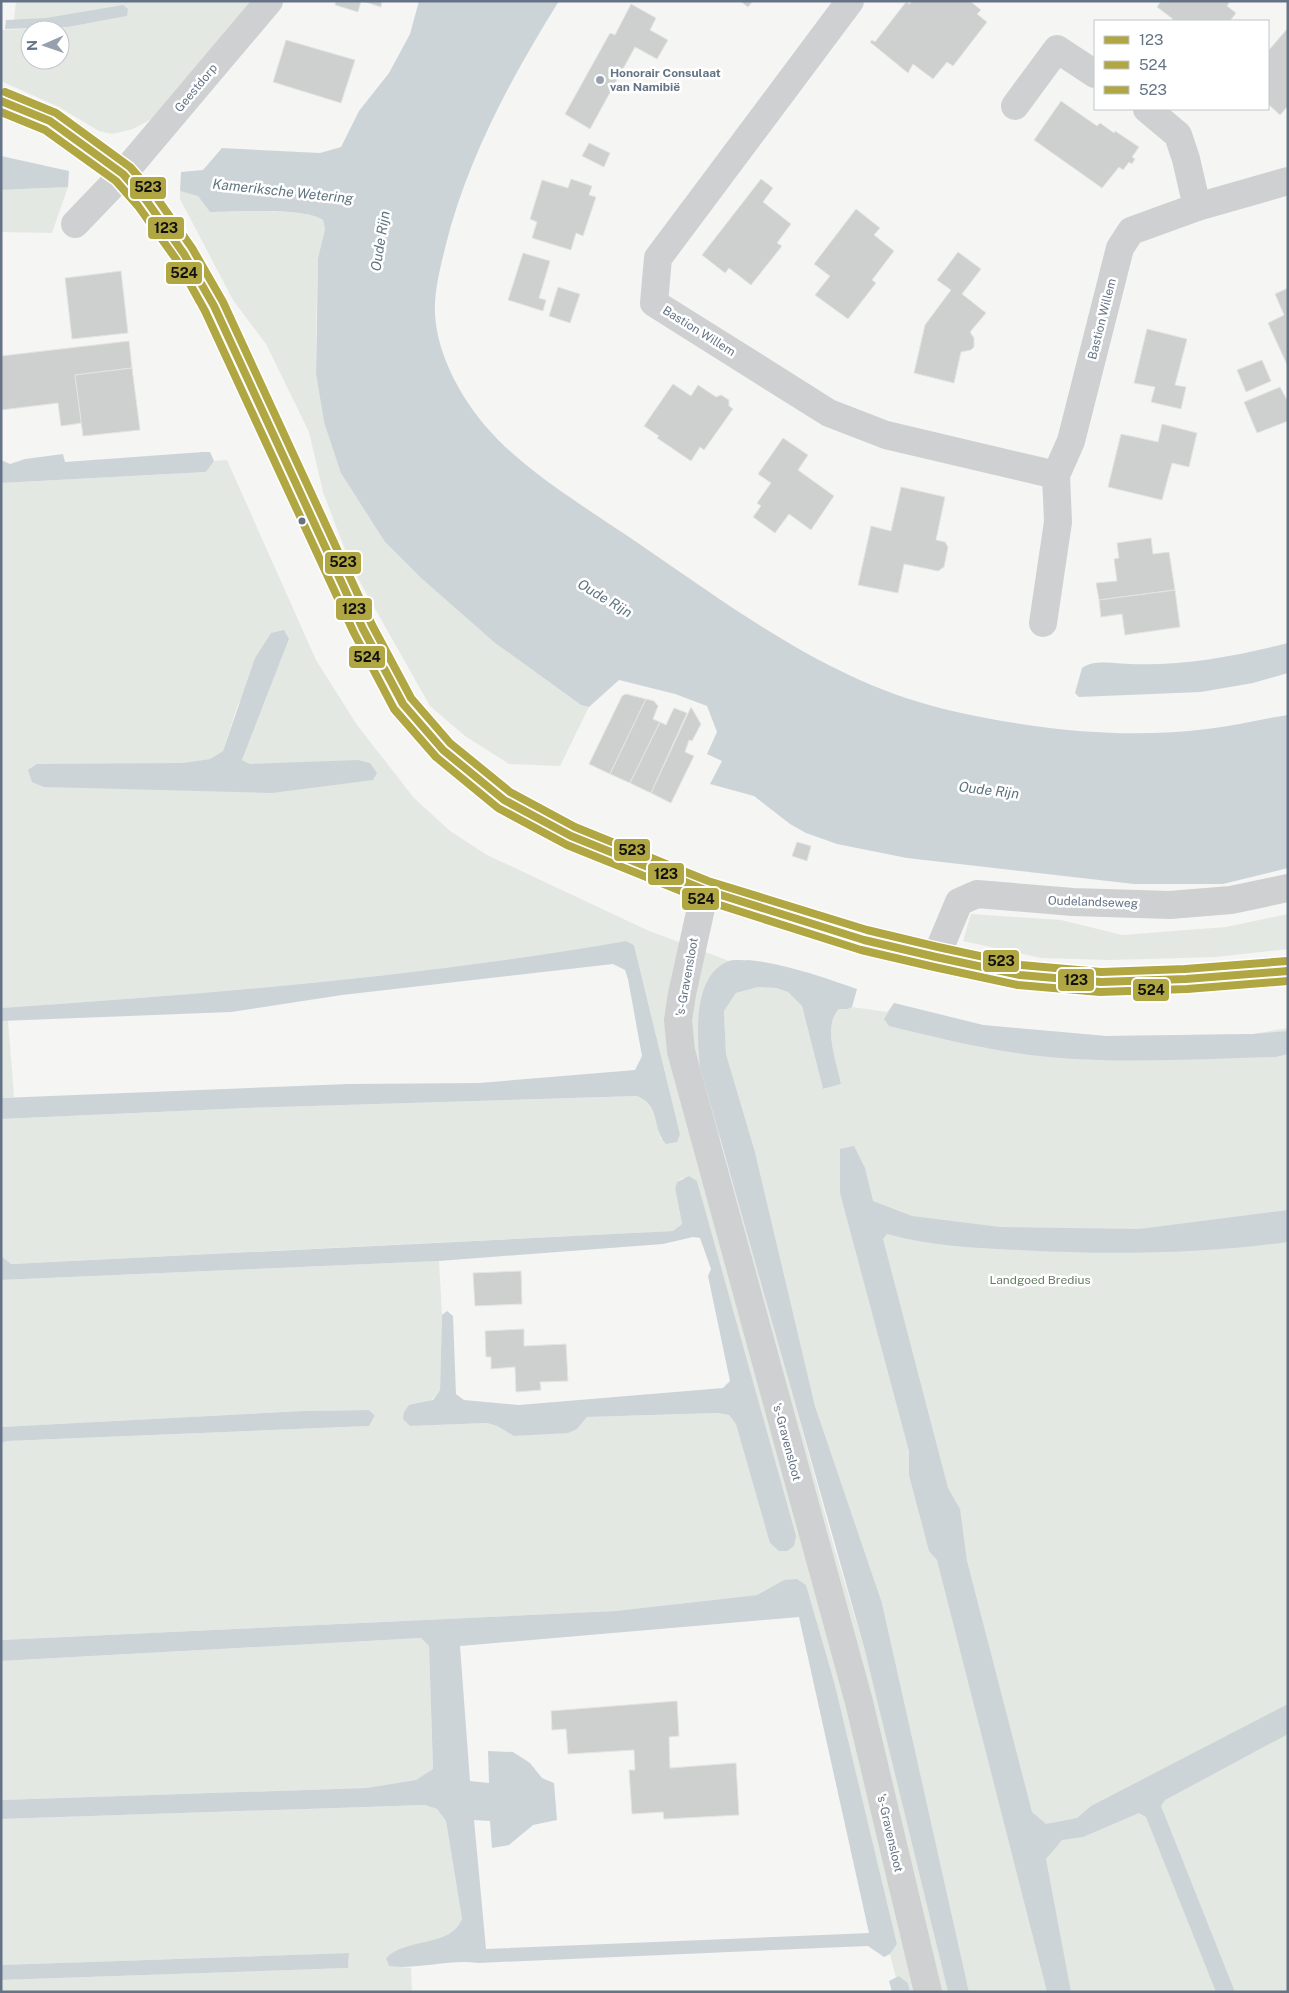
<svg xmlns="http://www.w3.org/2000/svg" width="1289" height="1993" viewBox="0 0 1289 1993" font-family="'Public Sans',sans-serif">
  <rect width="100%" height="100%" fill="#f5f5f4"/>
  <g fill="#e4e8e2" fill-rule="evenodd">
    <path d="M 16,1 L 253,1 L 159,115 L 133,129 L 112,134 L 99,131 L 59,107 L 1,81 L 1,30 L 68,27 L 127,16 L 14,20 ZM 30,30 L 60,30 L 60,60 L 30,60 Z"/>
    <polygon points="68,187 52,233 1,232 1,190"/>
    <path d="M 180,191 L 198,195 L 210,212 C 235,212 304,207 323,220 L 325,229 L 318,258 L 316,331 L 316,374 L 324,422 L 385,542 L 421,578 L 495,643 L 581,705 L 589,707 L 560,766 L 509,764 L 465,736 L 430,706 L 352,568 L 323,492 L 309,432 L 266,344 L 233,300 L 180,199 Z"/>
    <path d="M 227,460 L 316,660 L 357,725 L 414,798 L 450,831 L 487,855 L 647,930 L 729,961 L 712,974 L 720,1140 L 758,1268 L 834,1547 L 864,1647 L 948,1992 L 910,1992 L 908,1983 L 899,1976 L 896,1978 L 890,1954 L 897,1944 L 835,1685 L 806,1586 L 784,1580 L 757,1595 L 615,1611 L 1,1640 L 1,1443 L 8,1441 L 369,1426 L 375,1417 L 369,1410 L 302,1411 L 1,1427 L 1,1280 L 439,1261 L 442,1315 L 440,1390 L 410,1426 L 487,1423 L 497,1426 L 514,1436 L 577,1429 L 587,1417 L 718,1413 L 729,1415 L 736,1423 L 711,1235 L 697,1181 L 682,1178 L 677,1182 L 675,1188 L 682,1224 L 673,1231 L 10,1264 L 1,1256 L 1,1119 L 247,1108 L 637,1096 C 656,1105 656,1120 661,1139 L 680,1134 L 634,945 L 626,941 C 419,977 210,994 1,1008 L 1,483 L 206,472 L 214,461 ZM 289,639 L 242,760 L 250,764 L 181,763 L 210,759 L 223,751 L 238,704 Z"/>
    <polygon points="971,914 1061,920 1122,935 1226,927 1288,914 1288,949 1216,957 1110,960 1041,958 963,941"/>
    <path d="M 758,987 L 776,988 L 788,992 L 802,1006 L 823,1089 L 841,1084 C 837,1062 822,1027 839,1009 L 848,1009 L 852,1007 L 887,1012 L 894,1003 L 983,1025 L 1106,1036 L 1253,1034 L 1288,1028 L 1288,1992 L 969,1992 L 882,1603 L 815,1406 L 755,1152 L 726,1054 L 724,1011 L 736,993 Z"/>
    <polygon points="8,1020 14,1097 1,1098 1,1021"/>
    <polygon points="421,1638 429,1646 433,1770 417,1780 366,1788 1,1800 1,1661"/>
    <path d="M 425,1805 L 437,1809 L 446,1821 L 462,1919 C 450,1948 406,1937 386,1958 L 390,1966 L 411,1968 L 412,1992 L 1,1992 L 1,1980 L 348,1968 L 349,1953 L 1,1965 L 1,1819 Z"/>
  </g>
  <g fill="#cdd4d8" fill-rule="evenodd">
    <path d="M 419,1 L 559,1 C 511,78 467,159 445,248 C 440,269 434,292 435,314 C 437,355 462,400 489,430 C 526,472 588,509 635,541 C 732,607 828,681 944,709 C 1029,729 1120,740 1207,729 C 1234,726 1261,719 1288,715 L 1288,868 L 1223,884 L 1134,884 L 907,858 L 837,844 L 806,833 L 790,824 L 754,796 L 710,784 L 722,761 L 707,754 L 717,732 L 707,706 L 675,694 L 619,680 L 589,707 L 581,705 L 495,643 L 421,578 L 385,542 L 341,473 L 324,422 L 316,374 L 318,258 L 325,229 L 323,220 C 304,207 235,212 210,212 L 198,196 L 180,191 L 181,172 L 203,170 L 222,148 L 320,153 L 341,147 L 359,111 L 389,73 L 410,34 Z"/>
    <polygon points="123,5 128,9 127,16 68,27 5,29 6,20 46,18"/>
    <polygon points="1,156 69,171 68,187 1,190"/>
    <polygon points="203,452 210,452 214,461 206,472 1,483 1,460 10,464 25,459 63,454 65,462"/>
    <polygon points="284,630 289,639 242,760 250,764 358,760 370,763 377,773 373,780 272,793 44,787 32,782 28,770 37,764 181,763 210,759 223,751 255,658 271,633"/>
    <path d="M 1288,643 L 1288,673 L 1253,683 L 1201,692 L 1079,697 L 1075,693 L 1082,668 C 1095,659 1115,664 1131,664 C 1184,666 1236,656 1288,643 Z"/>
    <path d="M 626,941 L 634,945 L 680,1134 L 677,1142 L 666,1144 C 651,1127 662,1107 637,1096 L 247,1108 L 1,1119 L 1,1098 L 348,1084 L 479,1083 L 635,1070 L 642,1056 L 628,979 L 625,970 L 613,964 L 342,995 L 231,1012 L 1,1021 L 1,1008 C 210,994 419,977 626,941 Z"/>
    <path d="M 749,960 C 786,964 822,977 857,989 L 852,1007 L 848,1009 L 839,1009 C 822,1027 837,1062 841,1084 L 823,1089 L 802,1006 L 788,992 L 776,988 L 758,987 L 736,993 L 724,1011 L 726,1054 L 755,1152 L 815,1406 L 882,1603 L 969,1992 L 948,1992 L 864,1647 L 700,1067 C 697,1036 692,975 729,961 C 734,959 743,961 749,960 Z"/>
    <path d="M 894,1003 L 983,1025 L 1106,1036 L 1253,1034 L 1288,1031 L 1288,1054 L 1276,1057 C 1201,1059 1125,1064 1049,1057 C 995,1052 942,1039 889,1026 L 884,1019 Z"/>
    <path d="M 854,1146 L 865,1168 L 873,1201 L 912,1216 L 1000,1227 L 1139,1229 L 1288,1210 L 1288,1242 C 1199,1254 1108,1255 1019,1250 C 975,1248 930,1246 887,1234 L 883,1239 L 948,1488 L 960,1509 L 967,1561 L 1032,1812 L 1046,1824 L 1077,1818 L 1091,1806 L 1288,1704 L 1288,1734 L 1165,1800 L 1161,1806 L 1235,1992 L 1216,1992 L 1146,1817 L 1139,1813 L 1083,1837 L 1062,1840 L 1046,1859 L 1071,1992 L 1047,1992 L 937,1560 L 929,1551 L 909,1475 L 909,1451 L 840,1193 L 840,1149 Z"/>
    <polygon points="689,1176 697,1181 796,1536 794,1546 787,1551 779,1551 770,1543 736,1424 729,1415 718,1413 587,1417 577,1429 568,1433 514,1436 497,1426 487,1423 410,1426 403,1419 404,1412 409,1405 433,1400 440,1390 442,1315 447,1311 453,1316 456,1394 464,1400 519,1405 723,1388 730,1381 708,1276 711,1269 700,1238 693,1237 663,1244 439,1261 1,1280 1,1256 11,1264 673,1231 682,1224 675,1188 677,1182"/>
    <polygon points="369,1410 375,1416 369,1426 8,1441 1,1443 1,1427 302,1411"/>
    <path d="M 797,1579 L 806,1585 L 835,1685 L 897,1944 L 890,1954 L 884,1957 L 868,1946 L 478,1963 C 448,1959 419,1970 389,1966 L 386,1958 C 406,1937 450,1948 462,1919 L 446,1821 L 437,1809 L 425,1805 L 1,1819 L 1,1800 L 366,1788 L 416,1780 L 433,1769 L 429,1646 L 421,1638 L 1,1661 L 1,1640 L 615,1611 L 757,1595 L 784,1580 ZM 799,1617 L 869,1933 L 486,1949 L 474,1820 L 490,1821 L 492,1848 L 509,1845 L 533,1825 L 557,1820 L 554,1783 L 542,1778 L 530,1763 L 513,1752 L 488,1751 L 489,1783 L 470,1781 L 460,1646 Z"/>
    <polygon points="349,1953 348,1968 1,1980 1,1965"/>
    <polygon points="899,1976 908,1983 910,1992 892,1992 889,1981"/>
  </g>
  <g fill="#ced0d0" stroke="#e4e4e4">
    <polygon points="336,1 361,1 358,12 335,5"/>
    <polygon points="362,1 382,1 381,7"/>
    <polygon points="740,1 753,1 748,7"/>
    <polygon points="912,1 970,1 981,10 977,14 987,22 953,66 947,62 933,79 913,64 908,73 870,42 872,40 875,42 906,2 910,4"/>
    <polygon points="1161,1 1230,1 1227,6 1236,13 1230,21 1172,21 1173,19 1157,7"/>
    <polygon points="631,4 656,18 650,30 668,40 657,59 635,47 590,129 565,114 610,33 615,35"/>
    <polygon points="1288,28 1288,106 1280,115 1268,104 1268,51"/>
    <polygon points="286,40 355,60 341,103 273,82"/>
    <polygon points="1061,101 1097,126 1100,123 1114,133 1115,131 1139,147 1132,157 1135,159 1132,164 1129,162 1123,170 1119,167 1102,188 1034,140"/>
    <polygon points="589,143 610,153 604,167 582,156"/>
    <polygon points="571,179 592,186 589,195 596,197 583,236 576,233 571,250 532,238 537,222 530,219 542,180 568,188"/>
    <polygon points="761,179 773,188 763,202 791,224 777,243 782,246 751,285 729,268 725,273 702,255"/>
    <polygon points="856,209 880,228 874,235 894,251 872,280 876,283 848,319 815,295 830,276 814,264"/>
    <polygon points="958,252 981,269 962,294 986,313 970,332 974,338 974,347 971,350 961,352 954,383 914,373 925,325 951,290 937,280"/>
    <polygon points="523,253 550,261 539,298 546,300 543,311 508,300"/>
    <polygon points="121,271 128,333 72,339 65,278"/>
    <polygon points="558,287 580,294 570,323 549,316"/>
    <polygon points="1288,288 1288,367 1268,323 1284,315 1275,294"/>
    <polygon points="1147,329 1187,339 1175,385 1186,387 1181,409 1151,402 1155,387 1134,383"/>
    <polygon points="129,341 132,368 75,375 82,423 61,426 58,403 1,410 1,356"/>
    <polygon points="1262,360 1271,381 1246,392 1237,370"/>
    <polygon points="132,368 140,430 83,436 75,375"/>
    <polygon points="673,384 691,396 698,385 716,397 721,395 729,400 729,406 733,409 704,450 700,447 691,461 657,438 659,436 644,426"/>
    <polygon points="1280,387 1288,402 1288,421 1257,433 1244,402"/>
    <polygon points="1162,424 1197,433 1189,467 1172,463 1162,500 1108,487 1121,434 1158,442"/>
    <polygon points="783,438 808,455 798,470 834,496 811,530 789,514 775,533 753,517 761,506 757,503 771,483 758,474"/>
    <polygon points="901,487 945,497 936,540 945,542 948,547 944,567 938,571 904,564 898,593 858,585 871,526 891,531"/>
    <polygon points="1151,538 1153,554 1169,552 1175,590 1099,600 1096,583 1117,581 1114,559 1119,558 1117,543"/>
    <polygon points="1175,590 1180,627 1125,635 1122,614 1101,617 1099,600"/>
    <polygon points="626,694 646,699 610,774 589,764 622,696"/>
    <polygon points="646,699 654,701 658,706 653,719 660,722 630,783 610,774"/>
    <polygon points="691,707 701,724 692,741 689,740 685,752 694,756 671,803 651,793"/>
    <polygon points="674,708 687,713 651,793 630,783 660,722 666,725"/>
    <polygon points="797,842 811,846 807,861 792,856"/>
    <polygon points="521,1271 522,1304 475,1306 473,1273"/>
    <polygon points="524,1329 524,1346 566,1344 568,1381 540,1382 541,1390 516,1392 515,1367 491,1369 491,1357 486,1357 485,1331"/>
    <polygon points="677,1701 679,1736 669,1737 670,1768 736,1763 739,1815 664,1819 663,1812 632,1814 629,1770 635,1770 634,1750 568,1754 566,1729 552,1730 551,1711"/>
  </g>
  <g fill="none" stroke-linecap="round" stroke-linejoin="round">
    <g stroke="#d0d2d3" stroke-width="29">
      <polyline id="secondary" points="1,101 50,121 123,174 146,200 184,254 214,306 363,629 403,704 443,750 504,800 571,836 705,890 864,940 936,957 1020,975 1101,982 1186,979 1288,971"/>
    </g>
    <g stroke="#cfd0d1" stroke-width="28">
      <polyline points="850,1 658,258 654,303 829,413 886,435 1056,475"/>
      <polyline points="1015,106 1057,49 1095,74"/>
      <polyline points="1147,109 1178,135 1186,159 1197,207"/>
      <polyline points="75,224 123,174 269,1"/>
      <polyline points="1043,623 1058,522 1056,475 1071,441 1120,248 1131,231 1197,207 1288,181"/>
      <polyline points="705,890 682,994 678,1020 681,1051 859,1702 928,1992"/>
      <polyline points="936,957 959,902 977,894 1073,902 1170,905 1231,900 1288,888"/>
    </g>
    <use href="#secondary" stroke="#e1e2e3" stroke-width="28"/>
    <g stroke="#fff" stroke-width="11">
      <polyline id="bus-1" points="1,101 50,121 123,174 146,200 184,254 214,306 363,629 403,704 443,750 504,800 571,836 705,890 864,940 936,957 1020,975 1101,982 1186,979 1288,971"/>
    </g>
    <g stroke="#fff" stroke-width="11">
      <polyline id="bus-2" points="1,112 45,130 116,181 138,206 176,259 205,311 354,633 394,709 436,757 498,808 567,845 701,899 861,950 934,967 1018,985 1100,992 1187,989 1288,981"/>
    </g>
    <g stroke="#fff" stroke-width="11">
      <polyline id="bus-3" points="5,92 56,113 130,167 154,194 192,248 223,302 372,625 411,698 450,743 510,792 575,827 708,881 867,930 938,947 1021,965 1101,972 1185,969 1287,961"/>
    </g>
    <use href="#bus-1" stroke="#b0a642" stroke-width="8"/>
    <use href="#bus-2" stroke="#b0a642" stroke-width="8"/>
    <use href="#bus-3" stroke="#b0a642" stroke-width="8"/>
  </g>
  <circle fill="#97a0ac" stroke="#fff" stroke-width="2" cx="600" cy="80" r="5"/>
  <circle fill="#647385" stroke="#fff" stroke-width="2" cx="302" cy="521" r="4.5"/>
  <g text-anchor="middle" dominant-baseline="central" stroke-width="5" stroke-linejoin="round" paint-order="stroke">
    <g font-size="12" font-weight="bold" fill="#647385" stroke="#fff" text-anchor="start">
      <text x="610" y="73">Honorair Consulaat<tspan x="610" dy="14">van Namibië</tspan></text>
    </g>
    <g font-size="12" fill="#647385" stroke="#fff">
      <text transform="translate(196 88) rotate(-50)">Geestdorp</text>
      <text transform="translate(1102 319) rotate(-76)">Bastion Willem</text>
      <text transform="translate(699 331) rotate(32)">Bastion Willem</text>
      <text transform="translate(1093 902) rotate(2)">Oudelandseweg</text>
      <text transform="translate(687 977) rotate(-80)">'s-Gravensloot</text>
      <text transform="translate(787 1442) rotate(75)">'s-Gravensloot</text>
      <text transform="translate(890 1833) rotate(77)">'s-Gravensloot</text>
    </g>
    <g font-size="12" fill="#667c63" stroke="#fff">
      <text x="1040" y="1280">Landgoed Bredius</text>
    </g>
    <g font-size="14" font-style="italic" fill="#607582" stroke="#fff">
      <text transform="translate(283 191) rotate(6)">Kameriksche Wetering</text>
      <text transform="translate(380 241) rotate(-81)">Oude Rijn</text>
      <text transform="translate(605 598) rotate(31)">Oude Rijn</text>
      <text transform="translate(989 790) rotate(7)">Oude Rijn</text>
    </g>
  </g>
  <g stroke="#fff" stroke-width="2">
    <rect x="129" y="176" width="38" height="24" rx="5" fill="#b0a642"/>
    <rect x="147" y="216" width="38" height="24" rx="5" fill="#b0a642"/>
    <rect x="165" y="261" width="38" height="24" rx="5" fill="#b0a642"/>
    <rect x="324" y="551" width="38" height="24" rx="5" fill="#b0a642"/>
    <rect x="335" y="597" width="38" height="24" rx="5" fill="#b0a642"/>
    <rect x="348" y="645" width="38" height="24" rx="5" fill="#b0a642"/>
    <rect x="613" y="838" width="38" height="24" rx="5" fill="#b0a642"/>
    <rect x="647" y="862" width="38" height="24" rx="5" fill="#b0a642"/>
    <rect x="681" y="887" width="39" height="24" rx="5" fill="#b0a642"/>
    <rect x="982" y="949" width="38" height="24" rx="5" fill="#b0a642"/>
    <rect x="1057" y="968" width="38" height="24" rx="5" fill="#b0a642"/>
    <rect x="1132" y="978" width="38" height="24" rx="5" fill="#b0a642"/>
  </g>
  <g font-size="14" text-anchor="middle" font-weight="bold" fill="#111">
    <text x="148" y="192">523</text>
    <text x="166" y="233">123</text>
    <text x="184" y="278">524</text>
    <text x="343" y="567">523</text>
    <text x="354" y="614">123</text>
    <text x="367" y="662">524</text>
    <text x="632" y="855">523</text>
    <text x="666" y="879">123</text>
    <text x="701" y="904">524</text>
    <text x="1001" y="966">523</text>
    <text x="1076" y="985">123</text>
    <text x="1151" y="995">524</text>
  </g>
  <rect width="1289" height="1993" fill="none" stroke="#647385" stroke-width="5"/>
  <rect x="1094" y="20" width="175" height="90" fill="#ffffff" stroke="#c1c7ce"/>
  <rect x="1104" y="36" width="25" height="8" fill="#b0a642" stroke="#c1c7ce"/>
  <text x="1139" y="45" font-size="15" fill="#647385">123</text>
  <rect x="1104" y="61" width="25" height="8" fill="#b0a642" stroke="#c1c7ce"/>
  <text x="1139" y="70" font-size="15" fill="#647385">524</text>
  <rect x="1104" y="86" width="25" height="8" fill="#b0a642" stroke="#c1c7ce"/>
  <text x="1139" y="95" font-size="15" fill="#647385">523</text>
  <g transform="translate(45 45) rotate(268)"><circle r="24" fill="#ffffff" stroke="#c1c7ce"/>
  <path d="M0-4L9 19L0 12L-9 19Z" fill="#97a0ac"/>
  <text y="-8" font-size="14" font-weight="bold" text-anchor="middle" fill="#647385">N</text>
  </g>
</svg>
